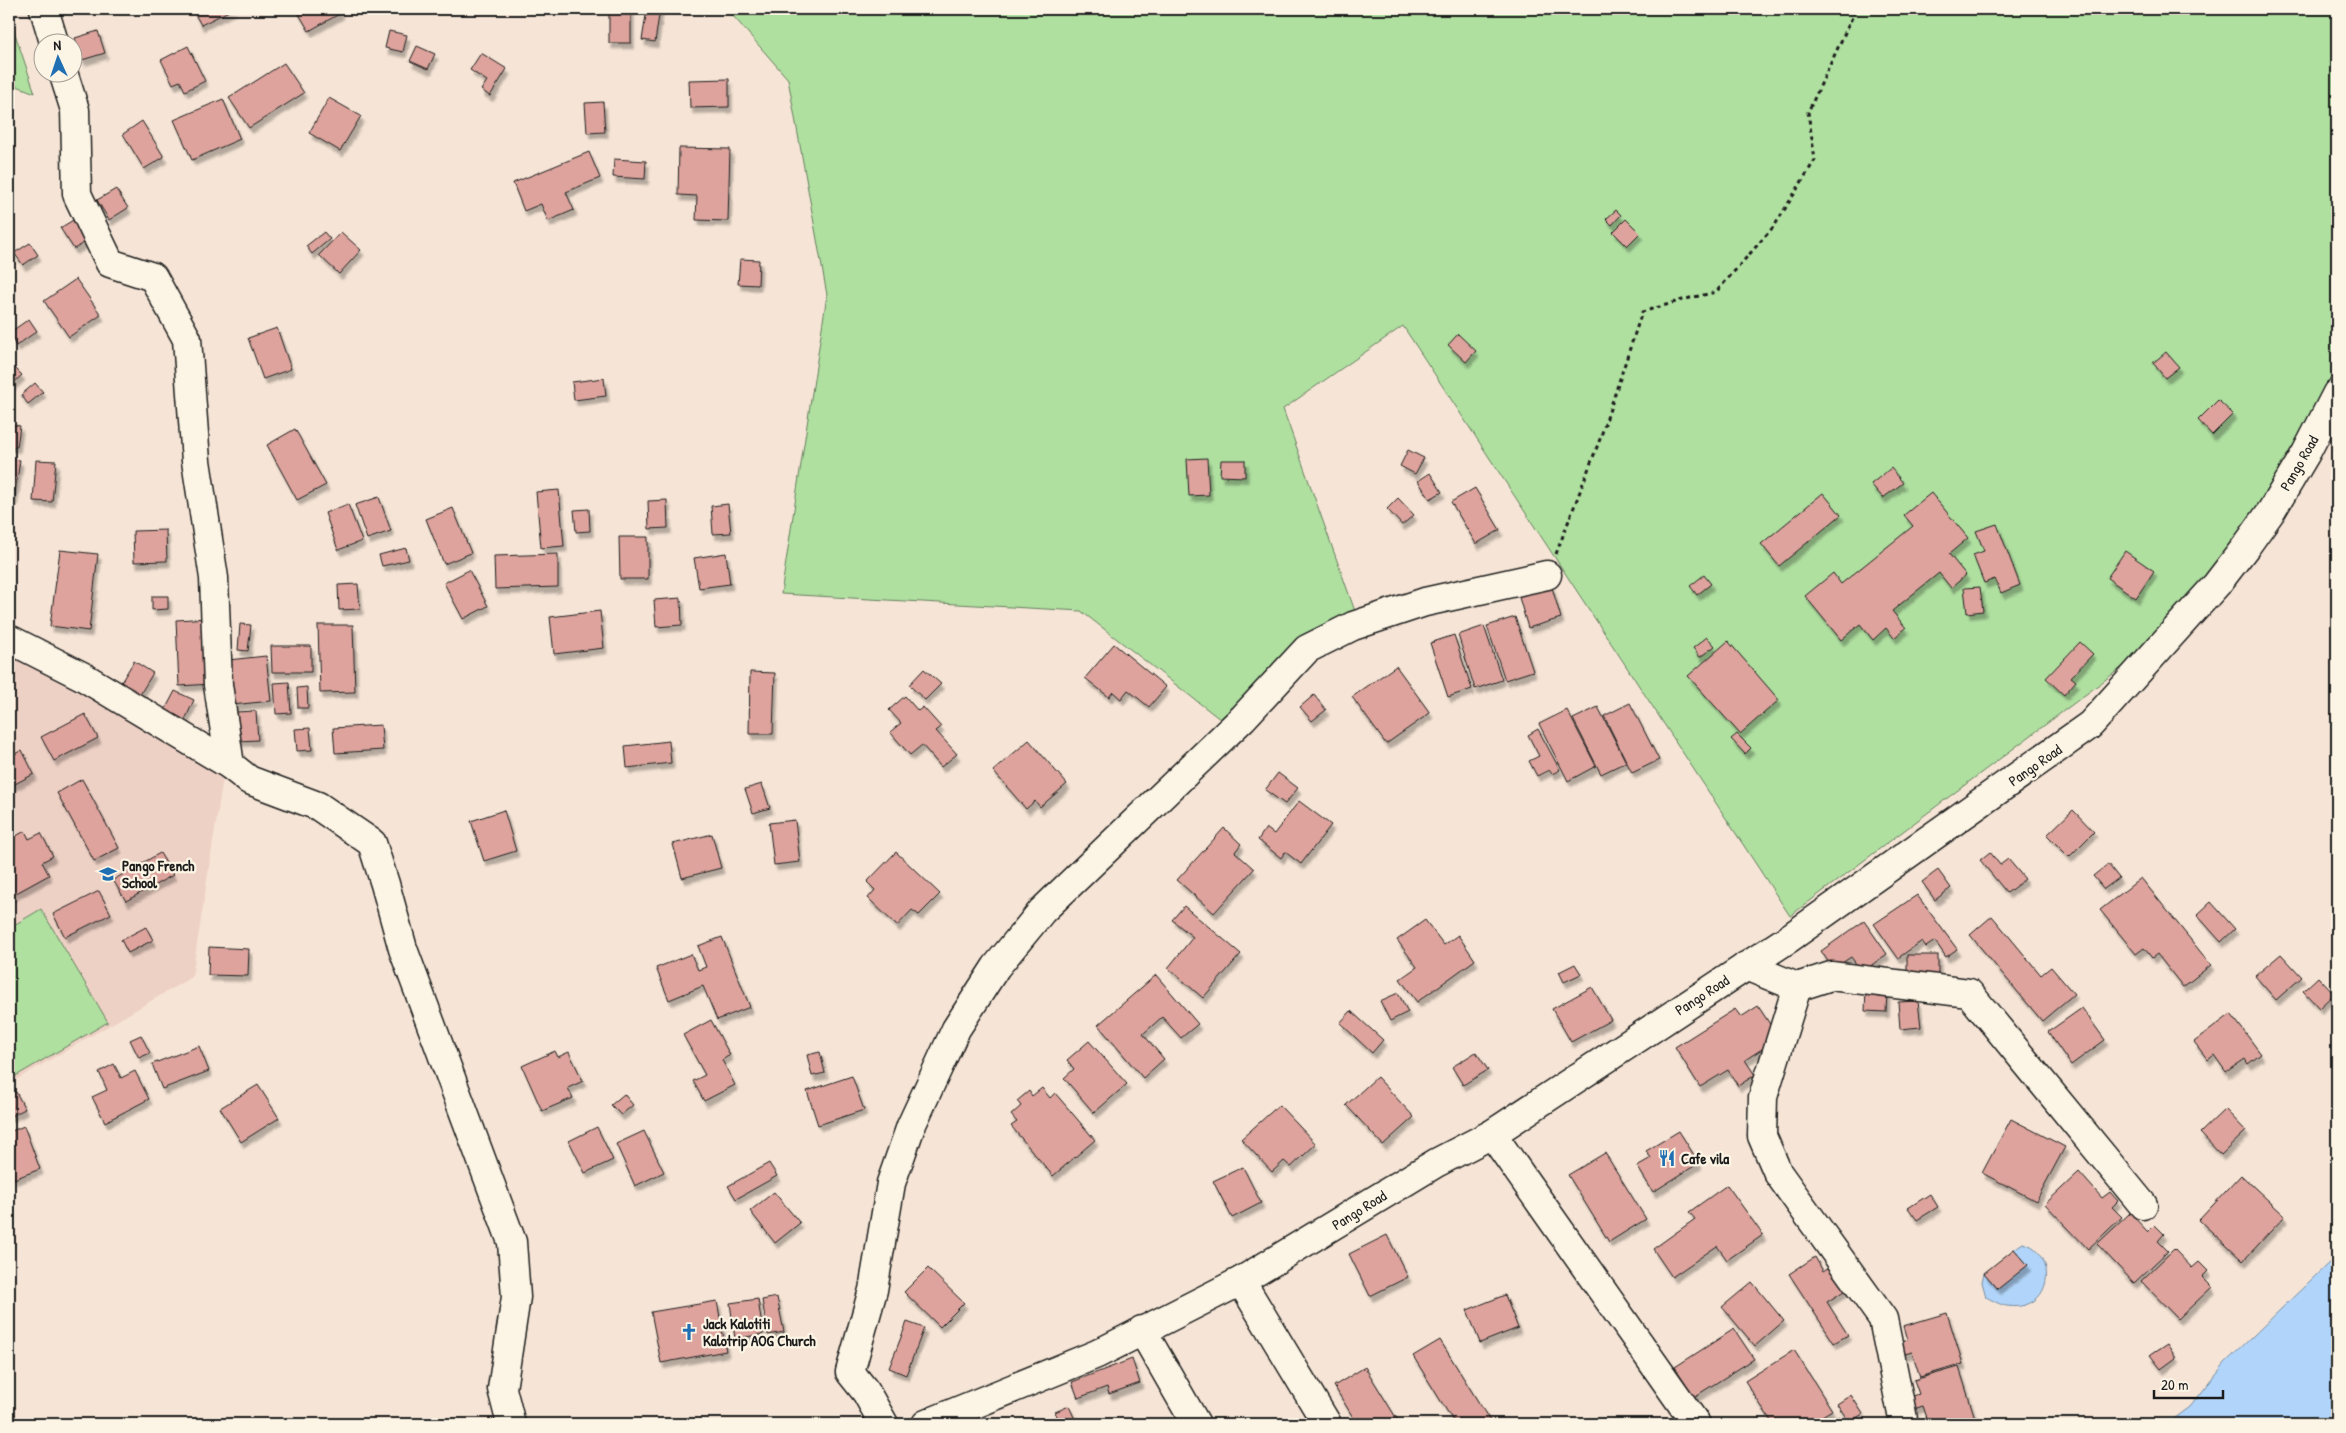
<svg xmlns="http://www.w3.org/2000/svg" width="2346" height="1433" viewBox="0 0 2346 1433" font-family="'Patrick Hand',sans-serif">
  <defs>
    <filter id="shadow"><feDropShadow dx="3" dy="5.5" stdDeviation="1" flood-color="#0004"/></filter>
  </defs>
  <rect width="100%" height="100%" fill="#f6e5d6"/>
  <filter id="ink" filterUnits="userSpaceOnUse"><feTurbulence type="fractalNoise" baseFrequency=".02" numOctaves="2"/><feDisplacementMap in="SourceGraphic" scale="10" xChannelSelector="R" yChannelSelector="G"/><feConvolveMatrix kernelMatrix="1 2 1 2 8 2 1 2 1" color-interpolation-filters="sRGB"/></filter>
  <g filter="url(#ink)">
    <polygon fill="#eed1c5" points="9,652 224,772 192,977 9,1084"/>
    <g fill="#afe0a0" stroke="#667e5e">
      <polygon points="727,9 2337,9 2337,375 2297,452 2221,567 2149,647 1790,916 1403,326 1283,409 1356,614 1225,723 1081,611 781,594 827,295 788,79"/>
      <polygon points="9,16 35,93 9,83"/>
      <polygon points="41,909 108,1022 14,1077 9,1069 9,928"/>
    </g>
    <g fill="#b1d5fa" stroke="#758ba1">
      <path d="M 2023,1243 C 2057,1250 2056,1313 2007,1306 C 2000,1305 1992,1300 1986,1297 L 1982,1282 L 1984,1273 L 1998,1289 L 2027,1265 L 2014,1249 Z"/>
      <polygon points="2337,1255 2337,1424 2167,1424 2190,1407 2225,1363"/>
    </g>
    <g fill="#dda39c" stroke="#1c1c1c" filter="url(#shadow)">
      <polygon points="192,9 233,9 201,25"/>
      <polygon points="296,9 339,9 341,13 309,31"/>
      <rect x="609" y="9" width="22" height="34"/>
      <polygon points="647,9 660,9 655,42 642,40"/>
      <polygon points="98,31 105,53 82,60 75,38"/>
      <polygon points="389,31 407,35 403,52 385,48"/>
      <polygon points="188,46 205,81 185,91 180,81 173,84 161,60"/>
      <polygon points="417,46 435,54 428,69 410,61"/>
      <polygon points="481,53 507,69 490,96 481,90 487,81 470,70"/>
      <polygon points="284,63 304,93 249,128 229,98"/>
      <polygon points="729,79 729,107 690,108 689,80"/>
      <polygon points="329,98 361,116 340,151 309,133"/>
      <polygon points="223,99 240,139 192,160 174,120"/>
      <polygon points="603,102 605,132 587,133 585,103"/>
      <polygon points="142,121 164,157 144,169 123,134"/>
      <polygon points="679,148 730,149 728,221 696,220 697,196 678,195"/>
      <polygon points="589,152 600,178 566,192 574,210 548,221 541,204 524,211 513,183"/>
      <polygon points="614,159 646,161 645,179 613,177"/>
      <polygon points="116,189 128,208 109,220 97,200"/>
      <polygon points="1616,210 1621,215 1612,225 1606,219"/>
      <polygon points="75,219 89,240 74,249 60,228"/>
      <polygon points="1626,219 1640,233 1627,246 1613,232"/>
      <polygon points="324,232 330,239 312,254 306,246"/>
      <polygon points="341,232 361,250 339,274 319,255"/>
      <polygon points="30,243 38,255 23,265 14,253"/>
      <polygon points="740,259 759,260 758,285 738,284"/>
      <polygon points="76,279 101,315 69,337 44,301"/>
      <polygon points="29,319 37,331 16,346 9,333"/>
      <polygon points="277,328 291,369 263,379 248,338"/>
      <polygon points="1458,334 1476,351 1466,362 1448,345"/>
      <polygon points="2166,352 2179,367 2165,378 2153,363"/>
      <polygon points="12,365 22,375 9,387 9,368"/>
      <polygon points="604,378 606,396 574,400 572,382"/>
      <polygon points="35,383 43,392 28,404 21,395"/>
      <polygon points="2218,400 2233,414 2212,435 2198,420"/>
      <polygon points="9,424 20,426 17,447 9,446"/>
      <polygon points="295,429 326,485 297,500 267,445"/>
      <polygon points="1408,450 1424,458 1415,474 1400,466"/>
      <polygon points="9,458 20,460 14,500 9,499"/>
      <polygon points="1207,458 1209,495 1189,496 1187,459"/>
      <polygon points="36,460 56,461 52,502 33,501"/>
      <polygon points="1221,460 1245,460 1245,477 1220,476"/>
      <polygon points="1891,468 1903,483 1883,498 1871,484"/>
      <polygon points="1430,473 1442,492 1430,499 1418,481"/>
      <polygon points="1475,488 1500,530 1476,544 1451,502"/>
      <polygon points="559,490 564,546 541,548 536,492"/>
      <polygon points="1823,493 1841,515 1779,566 1761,544"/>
      <polygon points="1931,493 1968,538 1949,554 1966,575 1951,588 1939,573 1892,611 1906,628 1894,638 1886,628 1873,640 1860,624 1841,640 1805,596 1833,573 1841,584 1913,526 1904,515"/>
      <polygon points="379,497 391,531 367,539 355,505"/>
      <polygon points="1398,498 1414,515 1402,525 1387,509"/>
      <polygon points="667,500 668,528 649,529 648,501"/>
      <polygon points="348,504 362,541 338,550 325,513"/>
      <polygon points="728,504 731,533 713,534 711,506"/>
      <polygon points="453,508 471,553 444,564 426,519"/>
      <polygon points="589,509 590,531 576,532 574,510"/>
      <polygon points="1997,524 2020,585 2001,593 1995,579 1984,583 1973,555 1984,551 1976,531"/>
      <polygon points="166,530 167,561 134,562 133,531"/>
      <polygon points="619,537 648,537 648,579 620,579"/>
      <polygon points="406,548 409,560 382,566 379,555"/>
      <polygon points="60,550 98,554 89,631 50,626"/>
      <polygon points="2125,551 2154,571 2136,598 2107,578"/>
      <polygon points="726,553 730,584 699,588 694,558"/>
      <polygon points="558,554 558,587 495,589 494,556"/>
      <polygon points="469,570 488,606 463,619 444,583"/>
      <polygon points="1704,575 1711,584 1697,595 1690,586"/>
      <polygon points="358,584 360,609 339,610 338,585"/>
      <polygon points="1551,584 1561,618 1528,628 1518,594"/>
      <polygon points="1980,587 1983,611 1967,613 1964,588"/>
      <polygon points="152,596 168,596 168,609 152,610"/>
      <polygon points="681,598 682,625 656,627 654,600"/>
      <polygon points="600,611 604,648 554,654 550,617"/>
      <polygon points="1515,617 1533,671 1505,680 1487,626"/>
      <polygon points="208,618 211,684 179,686 176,620"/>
      <polygon points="240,624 251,625 248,651 238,650"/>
      <polygon points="318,625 353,625 355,692 320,693"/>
      <polygon points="1484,626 1502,680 1475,689 1458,635"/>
      <polygon points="1454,635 1472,689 1448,697 1430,643"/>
      <polygon points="1707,637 1715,646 1700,657 1693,648"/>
      <polygon points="1728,641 1779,700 1740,734 1688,676"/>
      <polygon points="2080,642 2093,654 2071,677 2076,681 2064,695 2046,678"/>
      <polygon points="1114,644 1166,687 1149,707 1128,690 1121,699 1113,692 1109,697 1085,678"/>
      <polygon points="271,646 311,646 311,672 272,672"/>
      <polygon points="266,656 271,701 232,705 228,660"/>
      <polygon points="134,661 153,673 139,696 120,684"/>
      <polygon points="1396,666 1430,713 1386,744 1352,697"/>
      <polygon points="924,669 941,684 925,700 909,685"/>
      <polygon points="750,672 775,673 773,734 749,734"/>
      <polygon points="289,682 291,713 276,714 274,683"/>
      <polygon points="307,687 308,708 298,708 297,688"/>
      <polygon points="175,691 194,700 185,720 165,710"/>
      <polygon points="1314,695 1326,710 1312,721 1300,707"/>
      <polygon points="905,696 918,711 923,707 941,727 936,731 957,754 941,767 922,745 910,755 890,732 901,723 889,710"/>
      <polygon points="1630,703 1659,760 1632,773 1604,716"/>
      <polygon points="1598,707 1626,762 1601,774 1573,719"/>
      <polygon points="1567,710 1596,766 1568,781 1539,724"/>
      <polygon points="256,711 258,740 238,741 236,712"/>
      <polygon points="85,714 98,738 54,761 41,737"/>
      <polygon points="381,725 383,750 335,753 333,728"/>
      <polygon points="310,728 312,750 297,751 295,729"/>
      <polygon points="1538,729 1560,770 1552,774 1549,770 1537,776 1529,761 1539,756 1528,735"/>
      <polygon points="1737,734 1751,748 1745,754 1731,739"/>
      <polygon points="1029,740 1067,784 1040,807 1035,801 1026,809 993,771"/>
      <polygon points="669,741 671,763 627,768 625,746"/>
      <polygon points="22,750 34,774 9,787 9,757"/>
      <polygon points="1278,773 1298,788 1285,804 1265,790"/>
      <polygon points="82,779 119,848 94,861 57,793"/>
      <polygon points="762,784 770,808 753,813 745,789"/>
      <polygon points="1299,801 1331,825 1301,864 1285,852 1281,858 1258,840 1266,828 1274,834"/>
      <polygon points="504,810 516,851 484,861 471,821"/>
      <polygon points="2073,810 2094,832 2069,857 2047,835"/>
      <polygon points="795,820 800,862 774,865 769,823"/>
      <polygon points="1224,828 1241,844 1235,852 1254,869 1214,913 1177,880"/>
      <polygon points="25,831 29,839 41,833 53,856 42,862 49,875 9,897 9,840"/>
      <polygon points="712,834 721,868 682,878 673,844"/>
      <polygon points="896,852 940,894 919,915 912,910 897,926 868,898 875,890 867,882"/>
      <polygon points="1990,852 2000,865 2008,859 2025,879 2007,893 1980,860"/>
      <polygon points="160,853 173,875 126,901 113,880"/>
      <polygon points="2108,864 2119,878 2104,889 2093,876"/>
      <polygon points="1938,870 1951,888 1935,900 1922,882"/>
      <polygon points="2141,878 2211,965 2183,987 2157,954 2152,958 2144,948 2136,954 2100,910"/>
      <polygon points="99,891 111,914 65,937 53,914"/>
      <polygon points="1917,895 1957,949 1946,957 1935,941 1926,947 1922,941 1898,958 1874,924"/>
      <polygon points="2211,902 2235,929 2221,942 2197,915"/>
      <polygon points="1184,906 1241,954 1203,998 1168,968 1193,937 1172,920"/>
      <polygon points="1992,916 2041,975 2051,967 2074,994 2042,1021 1970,935"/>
      <polygon points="1425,920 1444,945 1458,935 1475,960 1417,1002 1400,979 1417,967 1397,940"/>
      <polygon points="1864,921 1887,954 1862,972 1851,957 1833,969 1821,951"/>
      <polygon points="146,927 153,940 128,953 121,940"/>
      <polygon points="722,937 750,1007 717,1020 703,986 669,1000 656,968 691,954 698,970 706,967 698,946"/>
      <polygon points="209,947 249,949 248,976 208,975"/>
      <polygon points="2281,954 2302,977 2276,1000 2255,976"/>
      <rect x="1907" y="955" width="31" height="21"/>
      <polygon points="1575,964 1581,974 1564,982 1559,972"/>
      <polygon points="1156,975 1198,1024 1181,1038 1162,1017 1143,1034 1164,1059 1143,1078 1098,1025"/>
      <polygon points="2318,977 2334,994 2319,1008 2303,991"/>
      <polygon points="1592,987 1611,1020 1571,1042 1552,1009"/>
      <polygon points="1866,990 1887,992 1886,1012 1865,1011"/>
      <polygon points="1398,993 1408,1012 1390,1021 1380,1001"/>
      <polygon points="1918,1001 1921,1027 1900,1029 1898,1002"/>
      <polygon points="1758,1006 1779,1038 1745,1060 1755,1075 1738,1086 1728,1070 1700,1087 1675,1047 1735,1009 1741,1017"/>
      <polygon points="2082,1008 2105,1040 2071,1065 2048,1032"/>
      <polygon points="1351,1011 1383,1040 1372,1053 1340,1023"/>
      <polygon points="2231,1014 2261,1054 2248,1064 2245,1059 2226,1072 2214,1055 2208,1060 2194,1042"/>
      <polygon points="711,1020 730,1055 722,1060 735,1085 704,1101 693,1081 705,1075 683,1035"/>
      <polygon points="141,1035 150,1053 139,1058 130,1040"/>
      <polygon points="1089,1041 1127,1084 1094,1113 1064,1078 1074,1069 1067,1060"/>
      <polygon points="199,1046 209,1071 162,1089 152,1064"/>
      <polygon points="555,1051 558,1057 569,1052 583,1081 568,1088 573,1098 542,1111 522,1066"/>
      <polygon points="820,1052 825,1073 812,1076 807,1055"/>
      <polygon points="1476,1052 1488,1070 1463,1085 1452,1067"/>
      <polygon points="114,1064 121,1078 135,1071 149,1099 105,1122 92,1097 107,1090 99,1072"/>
      <polygon points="852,1076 864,1110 818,1125 807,1091"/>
      <polygon points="1377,1077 1414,1117 1383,1145 1346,1105"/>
      <polygon points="258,1085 279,1118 241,1142 220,1108"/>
      <polygon points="1042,1088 1050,1098 1055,1093 1095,1140 1053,1176 1011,1126 1017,1122 1011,1115 1021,1106 1017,1101 1029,1091 1032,1096"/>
      <polygon points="16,1092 25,1109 9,1117 9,1096"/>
      <polygon points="624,1094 633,1105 621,1115 611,1105"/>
      <polygon points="1279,1105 1316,1144 1291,1167 1284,1161 1272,1172 1241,1139"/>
      <polygon points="2225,1109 2246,1131 2221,1155 2200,1133"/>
      <polygon points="2011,1119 2065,1147 2036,1201 1982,1173"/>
      <polygon points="24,1126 40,1169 14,1179 9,1165 9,1132"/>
      <polygon points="597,1127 613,1160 585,1173 569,1141"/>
      <polygon points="644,1131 664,1172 635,1186 616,1144"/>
      <polygon points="1679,1131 1699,1163 1653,1192 1637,1166 1651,1158 1646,1151"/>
      <polygon points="1605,1153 1646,1219 1609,1242 1568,1175"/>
      <polygon points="769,1163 777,1176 736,1199 728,1186"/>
      <polygon points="1243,1167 1261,1203 1232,1218 1213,1181"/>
      <polygon points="2079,1172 2102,1198 2110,1192 2118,1201 2112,1207 2122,1217 2088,1249 2045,1204"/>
      <polygon points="2241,1175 2285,1216 2243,1261 2199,1220"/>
      <polygon points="1727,1185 1763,1235 1727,1260 1717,1246 1672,1277 1653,1249 1695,1219 1689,1212"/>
      <polygon points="774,1192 800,1223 775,1243 750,1211"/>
      <polygon points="1930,1194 1938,1207 1917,1220 1908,1208"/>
      <polygon points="2130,1213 2148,1232 2155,1225 2164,1234 2158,1241 2168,1251 2134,1283 2097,1244"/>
      <polygon points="1387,1235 1408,1277 1370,1296 1349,1254"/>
      <polygon points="2014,1249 2028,1265 1998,1289 1984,1273"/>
      <polygon points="2174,1249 2192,1268 2199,1262 2208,1271 2202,1277 2212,1287 2178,1319 2141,1281"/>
      <polygon points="1815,1257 1823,1271 1834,1264 1849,1288 1827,1302 1848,1335 1834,1343 1789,1274"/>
      <polygon points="928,1268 964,1303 940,1327 904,1292"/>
      <polygon points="1752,1282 1784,1321 1755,1346 1722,1307"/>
      <polygon points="1505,1295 1518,1328 1480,1343 1467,1310"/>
      <polygon points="777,1297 784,1332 768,1335 762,1300"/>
      <polygon points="758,1299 763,1334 735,1339 730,1303"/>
      <polygon points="717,1301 726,1351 661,1363 651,1312"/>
      <polygon points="1947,1313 1963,1364 1920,1377 1912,1352 1902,1355 1898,1343 1907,1340 1903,1326"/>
      <polygon points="907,1322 924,1328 906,1375 889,1368"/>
      <polygon points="1734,1329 1754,1359 1694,1397 1675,1367"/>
      <polygon points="1440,1340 1492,1424 1455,1424 1413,1356"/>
      <polygon points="2167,1344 2176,1358 2161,1369 2150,1355"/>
      <polygon points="1794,1350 1832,1410 1809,1424 1773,1424 1745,1381"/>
      <polygon points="1132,1359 1140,1383 1109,1394 1107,1387 1078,1398 1072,1382"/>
      <polygon points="1365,1367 1400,1424 1357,1424 1334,1386"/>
      <polygon points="1959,1367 1975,1418 1953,1424 1929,1424 1923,1406 1914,1409 1910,1397 1919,1394 1914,1380"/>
      <polygon points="1851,1395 1863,1414 1849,1422 1837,1404"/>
      <polygon points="1069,1406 1077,1424 1060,1424 1055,1412"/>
      <polygon points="1839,1416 1845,1424 1828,1424"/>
    </g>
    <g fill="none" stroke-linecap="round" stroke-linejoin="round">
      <g stroke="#1c1c1c" stroke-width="31">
        <g id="minor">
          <polyline points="44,9 54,42"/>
          <polyline points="63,72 75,110 77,194 110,263 153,277 187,339 196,461 214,578 218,685 230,765 249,780 318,806 372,843 385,884 403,949 512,1242 516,1297 502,1389 511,1424"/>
          <polyline points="9,639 82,676 230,765"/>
          <polyline points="1746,966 1797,987 1831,976 1969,993 2143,1205"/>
          <polyline points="1797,987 1763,1097 1762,1136 1778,1173 1883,1319 1904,1424"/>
          <polyline points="1492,1134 1696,1424"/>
          <polyline points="1241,1281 1327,1424"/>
          <polyline points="1142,1330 1196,1424"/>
          <polyline points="884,1424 866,1392 850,1372 873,1290 891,1183 911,1126 956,1029 996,967 1042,911 1243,718 1307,649 1353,626 1425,602 1547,575"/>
          <polyline points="926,1424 1097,1354 1241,1281 1436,1163 1492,1134 1788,939 2090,725 2217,584 2247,545 2272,510 2306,453 2337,393"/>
        </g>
      </g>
      <polyline stroke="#1c1c1c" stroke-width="3" stroke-dasharray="4 4" stroke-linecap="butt" points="1556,554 1600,439 1642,312 1686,299 1716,292 1775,225 1815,160 1808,112 1856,9"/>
      <use href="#minor" stroke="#fcf5e5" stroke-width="28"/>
    </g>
  </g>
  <defs>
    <g id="school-bare" transform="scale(1.35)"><path d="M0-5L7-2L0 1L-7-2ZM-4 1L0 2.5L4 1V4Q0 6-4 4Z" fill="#1f6fb2" stroke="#fcf5e5" stroke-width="2.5" paint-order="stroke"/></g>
    <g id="restaurant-bare" transform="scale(1.35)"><path d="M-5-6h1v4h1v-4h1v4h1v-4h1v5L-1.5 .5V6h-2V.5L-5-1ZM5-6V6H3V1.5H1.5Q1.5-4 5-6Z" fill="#1f6fb2" stroke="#fcf5e5" stroke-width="2.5" paint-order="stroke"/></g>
    <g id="church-bare" transform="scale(1.35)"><path d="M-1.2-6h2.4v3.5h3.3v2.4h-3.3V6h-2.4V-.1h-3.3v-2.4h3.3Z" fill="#1f6fb2" stroke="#fcf5e5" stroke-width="2.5" paint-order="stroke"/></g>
  </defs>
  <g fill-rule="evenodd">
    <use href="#school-bare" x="108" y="874"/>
    <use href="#restaurant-bare" x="1667" y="1158"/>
    <use href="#church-bare" x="689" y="1332"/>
  </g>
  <g text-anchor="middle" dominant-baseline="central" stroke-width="4.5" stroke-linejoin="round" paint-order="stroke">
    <g font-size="15" fill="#1c1c1c" stroke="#fcf5e5">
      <text transform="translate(2299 463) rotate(-60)">Pango Road</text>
      <text transform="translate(2035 765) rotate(-35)">Pango Road</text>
      <text transform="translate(1702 995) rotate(-33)">Pango Road</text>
      <text transform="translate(1359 1210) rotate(-32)">Pango Road</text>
    </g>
    <g font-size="15" font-weight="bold" fill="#1c1c1c" stroke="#fcf5e5" text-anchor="start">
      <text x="122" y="865">Pango French<tspan x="122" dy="17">School</tspan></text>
      <text x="1681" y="1158">Cafe vila</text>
      <text x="703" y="1323">Jack Kalotiti<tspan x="703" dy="17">Kalotrip AOG Church</tspan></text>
    </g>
  </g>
  <rect width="2346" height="1433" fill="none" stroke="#fcf5e5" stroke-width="30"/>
  <rect x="15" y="15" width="2316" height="1403" fill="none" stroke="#1c1c1c" stroke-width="2" filter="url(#ink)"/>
  <g transform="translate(58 58) rotate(357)"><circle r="24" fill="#fcf5e5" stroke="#a29e95"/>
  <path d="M0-4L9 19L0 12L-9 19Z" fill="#1f6fb2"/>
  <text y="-8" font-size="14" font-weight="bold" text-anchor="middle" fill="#1c1c1c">N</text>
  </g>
  <path d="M2154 1390v8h69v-8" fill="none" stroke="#1c1c1c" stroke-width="2.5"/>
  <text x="2161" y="1390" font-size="15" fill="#1c1c1c" stroke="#fcf5e5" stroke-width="4" paint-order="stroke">20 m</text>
</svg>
